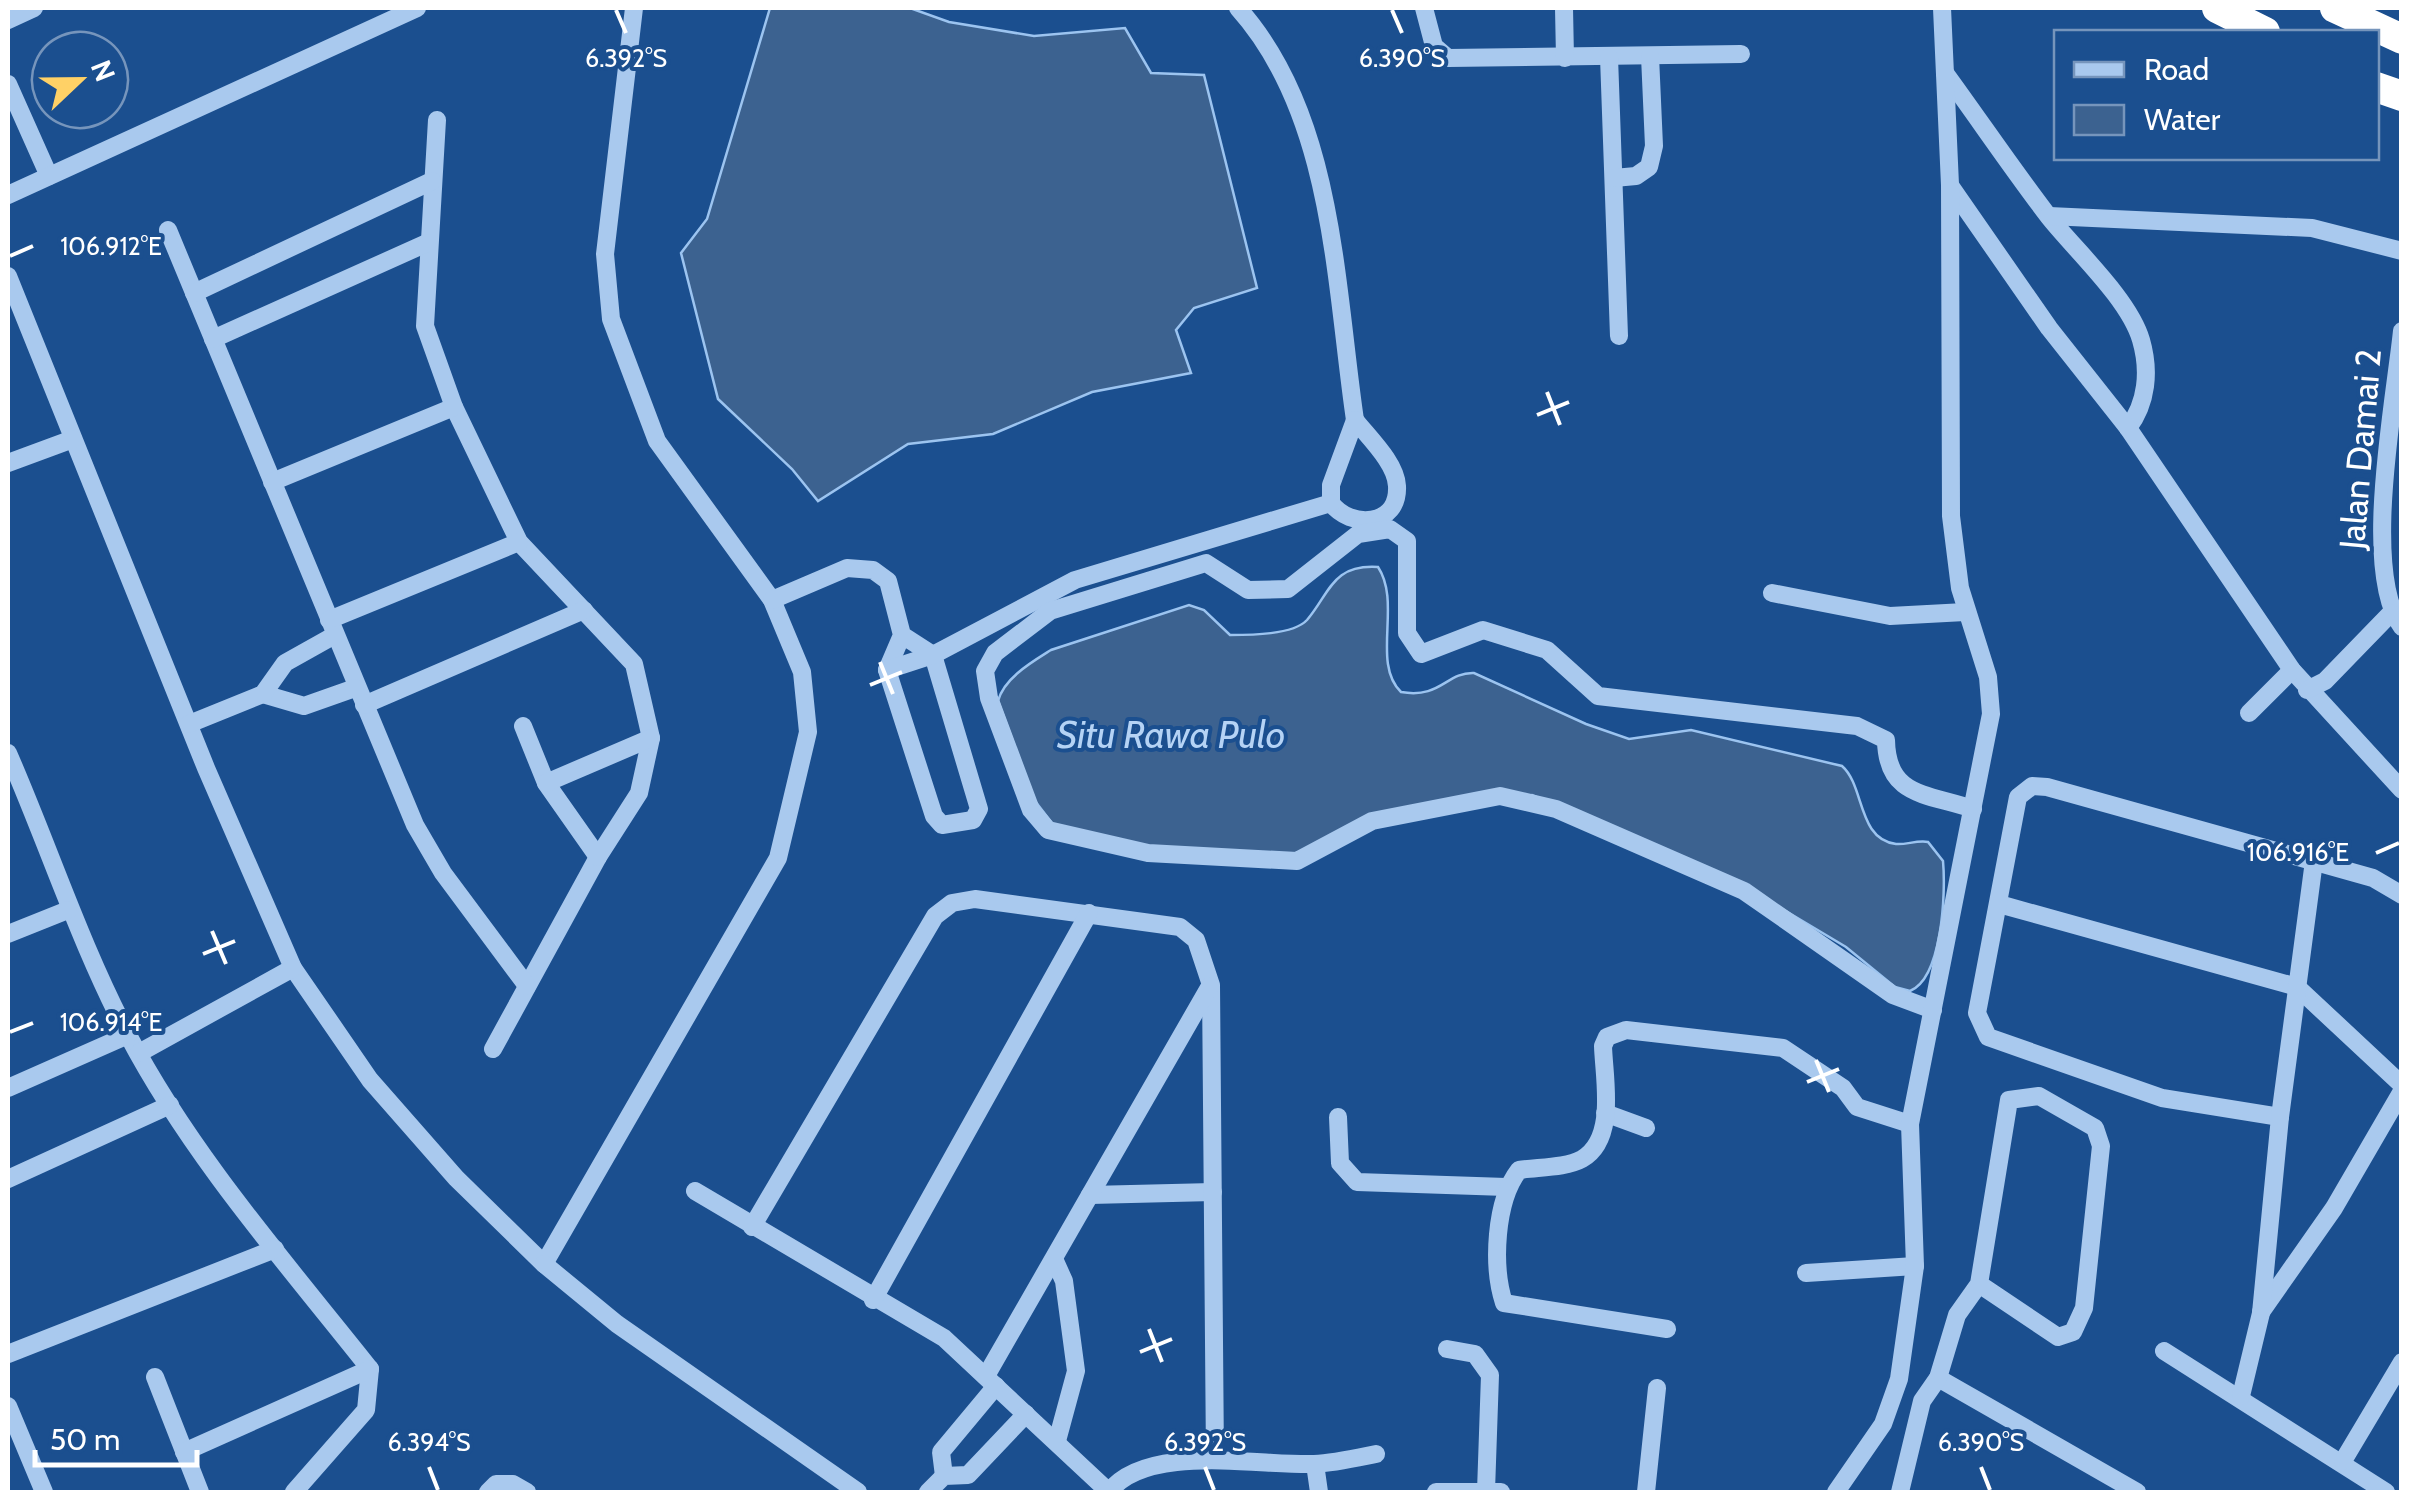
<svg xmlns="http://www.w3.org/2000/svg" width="2409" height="1500" viewBox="0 0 2409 1500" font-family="Cabin,sans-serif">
  <rect width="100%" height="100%" fill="#1b4f8f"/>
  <g fill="#3c6290" stroke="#9cc4f0" stroke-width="2.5">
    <polygon points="770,8 910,8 949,22 1034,36 1125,28 1151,73 1204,75 1257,288 1194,308 1176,330 1191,373 1092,392 993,434 908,444 818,501 792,469 718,399 681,253 707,219"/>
    <path d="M 1378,567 C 1402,603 1371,663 1401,692 C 1441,699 1446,672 1474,673 L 1586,724 L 1629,739 L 1691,730 L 1842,766 C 1865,786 1857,839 1896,844 C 1906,845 1917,840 1928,842 L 1943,861 C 1946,894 1942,978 1910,991 L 1895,987 L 1846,947 L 1754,892 L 1532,795 L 1352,824 L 1296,857 L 1148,848 L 1055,827 L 1035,801 L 998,701 C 1004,678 1032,662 1051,650 L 1189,605 L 1204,610 L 1230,635 C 1250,635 1293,635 1307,620 C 1330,593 1332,564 1378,567 Z"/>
  </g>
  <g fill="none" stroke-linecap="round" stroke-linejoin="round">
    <g stroke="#a9c9ee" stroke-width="18">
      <path d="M 1238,8 C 1334,115 1335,284 1355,420"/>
      <polyline points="1424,8 1434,46 1448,58 1741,54"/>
      <polyline points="1564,8 1565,58"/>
      <polyline points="8,20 34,8"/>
      <polyline points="1609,57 1619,336"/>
      <path d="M 1945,73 C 1980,121 2013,170 2049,217 C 2076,251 2129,299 2141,340 C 2150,371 2147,403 2128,428"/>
      <polyline points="8,84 49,176"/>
      <polyline points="437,120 425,326 454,407 519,542 634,664 651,738 639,793 598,857 493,1049"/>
      <polyline points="1614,178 1636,176 1649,167 1654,146 1650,56"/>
      <polyline points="1951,187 2049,328 2128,428 2292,670 2402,790"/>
      <polyline points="8,195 417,8"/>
      <polyline points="2049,216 2312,228 2402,251"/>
      <polyline points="168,230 415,825 443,873 527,986"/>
      <polyline points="8,276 206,768 293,968 370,1080 456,1178 544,1264 778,858 808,732 802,672 772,600 657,441 611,319 605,254 634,8"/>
      <polyline points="194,293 432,181"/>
      <path d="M 2402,331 C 2395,400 2361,573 2402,627"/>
      <polyline points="213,339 427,243"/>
      <path d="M 1355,420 C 1369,438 1396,463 1397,486 C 1399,527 1350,529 1331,503 L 1331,485 Z"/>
      <polyline points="8,463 73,439"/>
      <polyline points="272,482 454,407"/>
      <polyline points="1772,593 1890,616 1965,612"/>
      <polyline points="772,600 847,568 873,570 888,581 902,635 887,670 934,816 942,825 973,820 979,809 933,655 902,635"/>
      <polyline points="329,620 519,542"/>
      <polyline points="887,670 933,655 1075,580 1331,503"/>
      <polyline points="2307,690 2325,681 2391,613"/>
      <polyline points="263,694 304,706 355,688"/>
      <polyline points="364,705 584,610"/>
      <polyline points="2249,713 2292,670"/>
      <polyline points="189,724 263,694 285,663 335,635"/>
      <polyline points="523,726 546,783 598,857"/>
      <path d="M 8,753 C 49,847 80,944 128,1035 C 191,1155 286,1263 370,1369 L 366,1410 L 294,1492"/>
      <polyline points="546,783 651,738"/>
      <polyline points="1999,904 2297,987 2402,1085"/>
      <polyline points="8,934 68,910"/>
      <path d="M 1933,1010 L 1893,995 L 1744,891 L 1556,809 L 1500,796 L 1372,821 L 1297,861 L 1148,853 L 1048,830 L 1031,810 L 989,698 L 985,671 L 995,653 L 1050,611 L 1206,563 L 1248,590 L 1288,589 L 1358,534 L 1390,529 L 1407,541 L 1407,633 L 1421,654 L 1483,630 L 1547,650 L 1598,696 L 1857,726 L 1886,740 C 1887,797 1926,793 1973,809"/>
      <polyline points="139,1053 293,968"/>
      <polyline points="8,1088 128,1035"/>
      <polyline points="1605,1113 1646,1128"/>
      <polyline points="1338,1117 1340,1163 1357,1182 1506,1187"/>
      <polyline points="2280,1117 2162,1098 1988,1037 1977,1013 2018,797 2032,786 2047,787 2373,878 2402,895"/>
      <polyline points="8,1179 170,1105"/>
      <polyline points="695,1191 944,1338 1109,1492"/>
      <polyline points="1090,1195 1213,1192"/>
      <polyline points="752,1227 935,916 952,903 975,899 1180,927 1196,940 1211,985 1215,1460"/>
      <polyline points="1055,1261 1064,1281 1076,1371 1057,1441"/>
      <polyline points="544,1264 617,1324 858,1492"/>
      <polyline points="1806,1273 1915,1266"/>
      <polyline points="873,1300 1089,913"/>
      <polyline points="2261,1312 2334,1208 2402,1091"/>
      <path d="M 1667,1329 L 1504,1303 C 1492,1266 1495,1201 1519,1170 C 1537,1167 1566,1168 1582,1159 C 1617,1139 1604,1079 1603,1046 L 1607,1037 L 1626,1030 L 1783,1048 L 1843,1088 L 1857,1107 L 1910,1124"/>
      <polyline points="1447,1349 1475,1354 1490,1375 1486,1491"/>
      <polyline points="2164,1351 2386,1492"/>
      <polyline points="8,1354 275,1249"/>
      <polyline points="986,1376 1210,986"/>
      <polyline points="155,1377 200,1492"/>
      <polyline points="1938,1378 2137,1492"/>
      <polyline points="2241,1396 2261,1313 2280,1117 2314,861"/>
      <polyline points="8,1406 44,1492"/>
      <polyline points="184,1452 370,1369"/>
      <polyline points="2343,1461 2402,1362"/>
      <polyline points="1315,1464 1319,1492"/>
      <polyline points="944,1476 941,1452 996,1386"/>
      <polyline points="488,1492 496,1484 513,1484 527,1492"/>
      <polyline points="928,1492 944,1476 968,1475 1026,1414"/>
      <path d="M 1109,1492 C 1146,1443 1259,1466 1314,1464 C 1334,1463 1356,1458 1376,1454"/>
      <polyline points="1436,1492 1501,1492"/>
      <polyline points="1646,1492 1657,1388"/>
      <polyline points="1836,1492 1883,1424 1899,1379 1915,1266 1910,1124 1991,714 1988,677 1960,588 1951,516 1950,185 1942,8"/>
      <polyline points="1900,1492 1922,1401 1938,1378 1957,1315 1979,1284 2009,1100 2039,1096 2095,1128 2101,1146 2084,1308 2073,1332 2058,1337 1979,1284"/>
    </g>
    <g stroke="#fff" stroke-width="30">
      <polyline points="2217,8 2265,32"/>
      <polyline points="2335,8 2402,39"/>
      <polyline points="2376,87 2402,96"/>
    </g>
  </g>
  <path fill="none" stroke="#fff" stroke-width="4" d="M 616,10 L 626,33M 1392,10 L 1402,33M 10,256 L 33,246M 1547,392 L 1560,425M 1537,415 L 1569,402M 880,662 L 893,694M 870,685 L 902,672M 2376,853 L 2399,843M 212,931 L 226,964M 203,954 L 235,941M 10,1032 L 33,1023M 1816,1060 L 1829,1092M 1807,1082 L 1839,1069M 1149,1329 L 1162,1362M 1140,1352 L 1172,1339M 429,1467 L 438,1490M 1205,1467 L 1214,1490M 1981,1467 L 1990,1490"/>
  <g text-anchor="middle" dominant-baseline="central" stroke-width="8" stroke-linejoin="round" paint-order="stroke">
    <g font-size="35" fill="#fff" stroke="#1b4f8f">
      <text transform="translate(2360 449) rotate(-85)">Jalan Damai 2</text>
    </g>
    <g font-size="38" font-style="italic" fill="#b5d3f5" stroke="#1b4f8f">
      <text x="1171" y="734">Situ Rawa Pulo</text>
    </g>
  </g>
  <g font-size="25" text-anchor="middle" fill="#fff" stroke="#1b4f8f" stroke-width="8" stroke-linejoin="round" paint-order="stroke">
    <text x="626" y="67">6.392°S</text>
    <text x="1402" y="67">6.390°S</text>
    <text x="111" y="255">106.912°E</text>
    <text x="2298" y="861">106.916°E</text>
    <text x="111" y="1031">106.914°E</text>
    <text x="429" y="1451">6.394°S</text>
    <text x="1205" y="1451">6.392°S</text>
    <text x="1981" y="1451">6.390°S</text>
  </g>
  <rect width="2409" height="1500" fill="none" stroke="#ffffff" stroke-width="20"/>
  <rect x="2054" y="30" width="325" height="130" fill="#1b4f8f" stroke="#7695bc" stroke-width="2.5"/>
  <rect x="2074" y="62" width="50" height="15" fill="#a9c9ee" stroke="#7695bc" stroke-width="2.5"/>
  <text x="2144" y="80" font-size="30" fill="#ffffff">Road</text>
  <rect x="2074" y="105" width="50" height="30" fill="#3c6290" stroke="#7695bc" stroke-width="2.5"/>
  <text x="2144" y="130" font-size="30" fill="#ffffff">Water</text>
  <g transform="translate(80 80) rotate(68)"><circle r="48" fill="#1b4f8f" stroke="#7695bc" stroke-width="2.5"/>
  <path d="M0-8L18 38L0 25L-18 38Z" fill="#ffd166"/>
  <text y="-15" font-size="28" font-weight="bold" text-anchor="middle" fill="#ffffff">N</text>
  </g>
  <path d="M35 1450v15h162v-15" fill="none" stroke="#ffffff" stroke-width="5"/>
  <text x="50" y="1450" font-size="30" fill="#ffffff" stroke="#1b4f8f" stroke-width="8" paint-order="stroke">50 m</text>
</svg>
